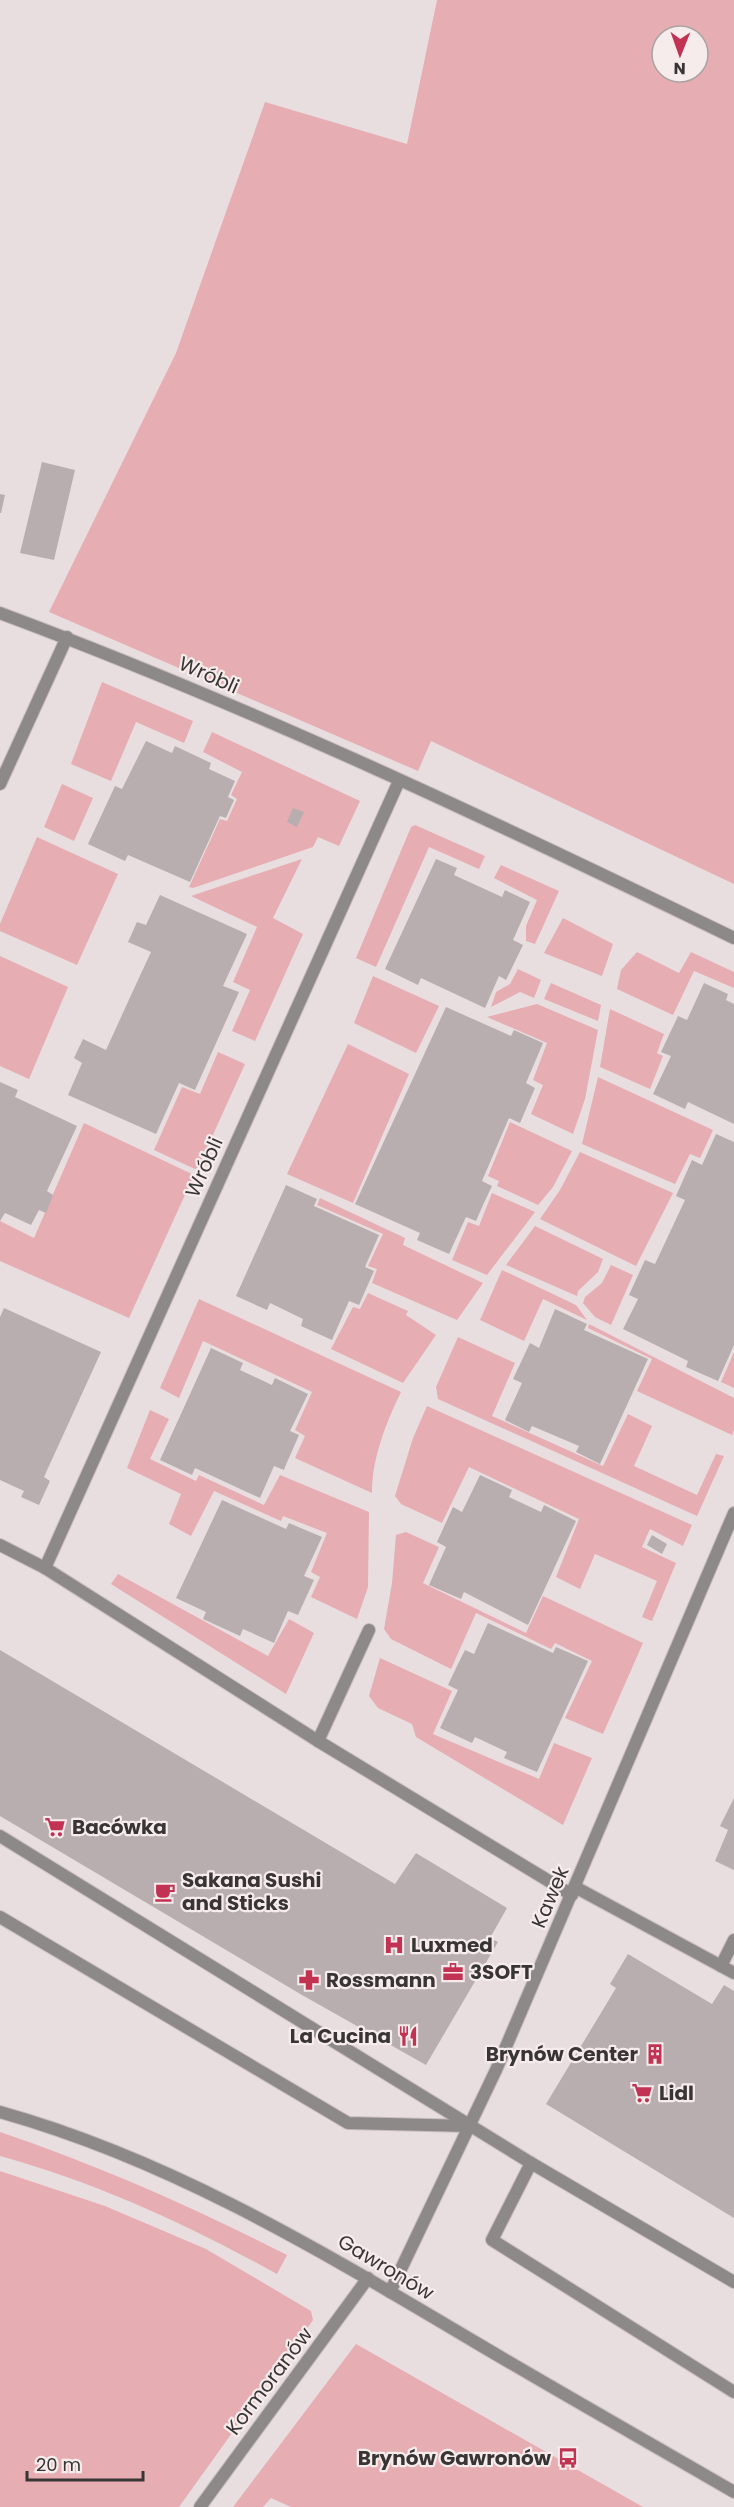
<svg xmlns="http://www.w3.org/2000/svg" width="734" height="2507" viewBox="0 0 734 2507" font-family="Poppins,sans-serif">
  <rect width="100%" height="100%" fill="#e9dedf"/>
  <g fill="#e6adb3" fill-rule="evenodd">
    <path d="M 437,0 L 734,0 L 734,884 L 431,741 L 418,771 L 49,612 L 176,353 L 265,102 L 407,144 ZM 662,36 L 698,36 L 698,72 L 662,72 Z"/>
    <polygon points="102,682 193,721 184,743 136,722 111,781 71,764"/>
    <polygon points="212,732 360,801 339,846 318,837 313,847 193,888 189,887 220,819 227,821 237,799 231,795 242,772 203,752"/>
    <polygon points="62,784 93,798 74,841 44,827"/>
    <polygon points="415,825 485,856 479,869 429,847 376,967 356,958 411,827"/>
    <polygon points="37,837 118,874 77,965 0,931 0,924"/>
    <polygon points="302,859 273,918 303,934 255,1041 232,1031 250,990 233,982 257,927 191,896"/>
    <polygon points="501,865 559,891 535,944 526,941 526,926 537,900 494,878"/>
    <polygon points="563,918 613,944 602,976 544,953"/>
    <polygon points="637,952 679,973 691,952 734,972 734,988 694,971 673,1015 617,989 621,970"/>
    <polygon points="0,956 68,987 29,1079 0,1066"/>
    <polygon points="518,969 541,980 534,998 520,992 491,1007 496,992 510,984"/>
    <polygon points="373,976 439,1006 416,1053 354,1023"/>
    <polygon points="551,983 601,1005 598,1021 544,999"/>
    <polygon points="537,1004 598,1030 585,1099 573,1134 531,1114 543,1085 533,1080 547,1043 487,1017"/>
    <polygon points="610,1009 664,1034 657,1053 663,1056 650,1089 600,1067"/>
    <polygon points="348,1044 409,1074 353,1203 287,1174"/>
    <polygon points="218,1052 245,1064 197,1170 154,1150 182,1087 200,1094"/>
    <polygon points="598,1077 713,1130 700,1158 690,1154 675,1184 582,1144"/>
    <polygon points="510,1122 572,1151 553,1187 538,1205 497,1186 499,1181 488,1176"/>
    <polygon points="84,1123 194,1175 129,1318 0,1261 0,1221 34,1238"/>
    <polygon points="580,1152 673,1193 636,1266 540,1219 560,1190"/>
    <polygon points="492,1193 535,1212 487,1275 452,1260 468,1222 479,1226"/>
    <polygon points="320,1198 405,1238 403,1245 483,1283 457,1320 372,1283 377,1269 368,1266 383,1234 317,1205"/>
    <polygon points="535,1226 603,1259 598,1272 578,1291 577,1296 506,1265"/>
    <polygon points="611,1265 633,1275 611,1325 595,1317 583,1303 585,1297 602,1283"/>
    <polygon points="502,1270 576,1305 587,1320 543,1299 524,1341 480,1320"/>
    <polygon points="368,1293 408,1311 406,1315 436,1335 403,1383 331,1349 353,1307 360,1309"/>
    <path d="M 199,1299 L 401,1392 C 386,1423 372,1458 372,1493 L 295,1458 L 305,1436 L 295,1430 L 312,1392 L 203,1341 L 179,1398 L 160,1388 Z"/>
    <polygon points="589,1324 734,1398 734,1430 732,1435 637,1391 652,1359 588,1328"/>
    <polygon points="458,1337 515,1363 492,1416 603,1466 628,1414 652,1426 634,1466 697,1495 716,1454 724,1456 697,1516 438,1399 436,1387"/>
    <polygon points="734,1352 734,1388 721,1382"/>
    <polygon points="427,1406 692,1525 683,1546 650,1529 642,1547 676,1563 652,1621 642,1617 657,1581 595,1554 580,1589 556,1577 579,1519 469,1467 442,1523 401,1504 395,1496 413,1438"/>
    <polygon points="150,1410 169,1419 150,1459 196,1481 199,1475 264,1505 280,1475 369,1512 368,1587 357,1619 311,1597 320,1577 311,1572 327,1533 283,1516 281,1521 214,1491 191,1536 169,1524 181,1494 127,1468"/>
    <polygon points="406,1532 439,1547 423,1583 526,1633 543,1596 643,1643 603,1734 565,1718 592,1661 555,1643 551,1649 476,1613 451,1669 391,1639 384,1629 392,1583 396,1535"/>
    <polygon points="118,1574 268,1656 289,1619 314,1633 286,1694 111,1584"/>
    <polygon points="380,1658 452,1691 433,1734 539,1779 554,1743 592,1758 563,1825 416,1737 412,1724 378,1708 369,1696"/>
    <path d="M 0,2132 C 100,2166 193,2207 287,2255 L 277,2274 C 188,2225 98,2183 0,2156 Z"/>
    <polygon points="0,2171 105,2206 206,2249 311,2311 313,2320 179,2507 0,2507"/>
    <polygon points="356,2344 643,2507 291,2507 271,2498 263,2507 233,2507"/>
  </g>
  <g fill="#b8aeaf">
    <polygon points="42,462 75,470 54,560 20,553"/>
    <polygon points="0,494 5,495 1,513 0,513"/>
    <polygon points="146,741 172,753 175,746 211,763 209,769 235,781 228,797 234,800 226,818 220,816 190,882 128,855 125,861 88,844 115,786 122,789"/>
    <polygon points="293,808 304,812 297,827 287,822"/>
    <polygon points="436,859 457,868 454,875 502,897 505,890 530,902 513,940 523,945 506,980 499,976 485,1008 421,978 418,985 385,969"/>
    <polygon points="160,895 247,934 223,986 239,992 195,1090 179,1083 156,1134 68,1095 82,1063 74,1058 83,1039 106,1050 132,993 151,952 128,942 137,922 146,925"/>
    <polygon points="704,983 728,994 726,1000 734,1004 734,1124 688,1102 685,1109 653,1094 671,1056 661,1052 678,1016 687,1020"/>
    <polygon points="446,1007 511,1036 514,1030 543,1043 526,1083 535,1088 520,1123 509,1118 482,1181 492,1186 483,1205 476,1221 466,1217 449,1254 417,1240 420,1233 355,1204"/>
    <polygon points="0,1082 18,1090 15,1097 77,1126 47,1191 53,1195 46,1213 39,1210 31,1225 5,1213 0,1221"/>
    <polygon points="716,1134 734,1142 734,1345 718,1381 686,1367 688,1361 623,1329 638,1299 629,1295 645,1260 655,1264 685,1200 676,1196 692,1160 702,1165"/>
    <polygon points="286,1185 317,1199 314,1206 379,1235 365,1267 374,1271 359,1305 349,1301 332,1340 301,1326 303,1319 270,1303 267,1310 236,1296"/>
    <polygon points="4,1308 101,1352 44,1477 50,1481 39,1505 21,1497 24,1491 0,1480 0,1317"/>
    <polygon points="555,1309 587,1324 584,1330 648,1359 600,1464 576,1452 579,1446 532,1426 529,1432 505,1420 522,1383 513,1379 530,1343 539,1348"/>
    <polygon points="211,1348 243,1363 240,1370 272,1385 275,1378 308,1394 290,1431 299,1435 285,1467 284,1470 274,1466 260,1498 195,1468 192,1475 160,1460"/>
    <polygon points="480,1475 512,1490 509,1497 541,1512 544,1505 576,1521 528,1625 464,1592 461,1599 429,1585 446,1547 437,1542 453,1507 462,1512"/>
    <polygon points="222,1500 286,1529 289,1523 322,1537 304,1576 314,1580 298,1615 288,1611 274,1643 243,1629 240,1636 203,1619 206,1612 176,1598"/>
    <polygon points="652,1535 667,1544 662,1554 647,1545"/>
    <polygon points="488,1623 553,1653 556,1647 588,1661 537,1772 504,1758 507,1752 475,1737 472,1743 440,1728 458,1690 448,1685 457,1666 465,1650 474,1654"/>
    <polygon points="0,1650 395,1884 416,1853 507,1908 490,1938 498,1942 426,2065 302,1995 0,1816"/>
    <polygon points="734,1798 734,1870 715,1861 728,1830 720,1826"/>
    <polygon points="628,1954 712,2004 724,1985 734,1991 734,2218 546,2104 616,1988 610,1984"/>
  </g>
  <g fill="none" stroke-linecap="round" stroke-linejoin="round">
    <g stroke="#c6bcbd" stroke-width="14">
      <g id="service">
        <polyline points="0,1545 45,1568 318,1741"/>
        <polyline points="369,1630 318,1741 572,1895"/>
        <polyline points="0,1836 531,2163 492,2240 734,2392"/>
        <polyline points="575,1887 734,1973"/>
        <polyline points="0,1917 348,2123 468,2126"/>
        <polyline points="721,1966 734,1940"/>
        <polyline points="531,2163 734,2282"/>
      </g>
    </g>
    <g stroke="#c6bcbd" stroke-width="14">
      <g id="minor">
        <path d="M 0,613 C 250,706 493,821 734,938"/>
        <polyline points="0,784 67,637"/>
        <polyline points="45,1568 399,781"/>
        <path d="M 0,2112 C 172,2160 323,2252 475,2342 C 561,2393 648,2442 734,2492"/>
        <polyline points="390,2292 496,2070 734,1513"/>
        <polyline points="200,2507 368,2278"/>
      </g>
    </g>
    <use href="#service" stroke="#8d8989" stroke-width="12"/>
    <use href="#minor" stroke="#8d8989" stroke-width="12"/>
  </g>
  <defs>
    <g id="supermarket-bare" transform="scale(1.62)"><path d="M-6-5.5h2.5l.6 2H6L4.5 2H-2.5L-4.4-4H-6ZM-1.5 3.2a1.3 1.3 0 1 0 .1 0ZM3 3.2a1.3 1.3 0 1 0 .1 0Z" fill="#c23253" stroke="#f6ecec" stroke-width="2.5" paint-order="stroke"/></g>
    <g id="cafe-bare" transform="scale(1.62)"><path d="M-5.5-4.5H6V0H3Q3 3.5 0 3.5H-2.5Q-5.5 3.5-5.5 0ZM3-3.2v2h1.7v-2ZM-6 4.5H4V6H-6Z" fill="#c23253" stroke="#f6ecec" stroke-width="2.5" paint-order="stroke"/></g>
    <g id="hospital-bare" transform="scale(1.62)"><path d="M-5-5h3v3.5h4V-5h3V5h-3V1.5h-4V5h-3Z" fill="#c23253" stroke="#f6ecec" stroke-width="2.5" paint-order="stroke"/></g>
    <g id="office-bare" transform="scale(1.62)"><path d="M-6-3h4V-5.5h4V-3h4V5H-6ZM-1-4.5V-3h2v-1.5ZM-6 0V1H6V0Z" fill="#c23253" stroke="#f6ecec" stroke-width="2.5" paint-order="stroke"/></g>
    <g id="pharmacy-bare" transform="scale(1.62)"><path d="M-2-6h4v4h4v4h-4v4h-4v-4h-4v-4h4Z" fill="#c23253" stroke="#f6ecec" stroke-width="2.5" paint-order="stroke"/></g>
    <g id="restaurant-bare" transform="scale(1.62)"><path d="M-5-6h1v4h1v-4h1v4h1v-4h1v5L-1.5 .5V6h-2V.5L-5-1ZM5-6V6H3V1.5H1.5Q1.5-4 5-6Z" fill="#c23253" stroke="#f6ecec" stroke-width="2.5" paint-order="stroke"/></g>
    <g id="building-bare" transform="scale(1.62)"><path d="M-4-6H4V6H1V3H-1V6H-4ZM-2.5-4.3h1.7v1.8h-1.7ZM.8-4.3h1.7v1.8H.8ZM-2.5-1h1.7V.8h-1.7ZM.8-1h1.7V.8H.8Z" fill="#c23253" stroke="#f6ecec" stroke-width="2.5" paint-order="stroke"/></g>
    <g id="bus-bare" transform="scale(1.62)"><path d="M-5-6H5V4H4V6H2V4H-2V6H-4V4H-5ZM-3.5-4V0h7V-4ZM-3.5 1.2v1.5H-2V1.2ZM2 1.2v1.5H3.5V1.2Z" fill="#c23253" stroke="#f6ecec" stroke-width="2.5" paint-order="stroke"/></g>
  </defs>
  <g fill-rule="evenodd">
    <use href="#supermarket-bare" x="55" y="1827"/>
    <use href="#cafe-bare" x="165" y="1892"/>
    <use href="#hospital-bare" x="394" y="1945"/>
    <use href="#office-bare" x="453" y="1972"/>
    <use href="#pharmacy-bare" x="309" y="1980"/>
    <use href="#restaurant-bare" x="408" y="2036"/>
    <use href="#building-bare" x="655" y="2054"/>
    <use href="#supermarket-bare" x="642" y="2093"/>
    <use href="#bus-bare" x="568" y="2458"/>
  </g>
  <g text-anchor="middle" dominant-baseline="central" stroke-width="4.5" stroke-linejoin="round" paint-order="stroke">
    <g font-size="20" fill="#393535" stroke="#f6ecec">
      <text transform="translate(209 675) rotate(24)">Wróbli</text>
      <text transform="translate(204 1167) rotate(-66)">Wróbli</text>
      <text transform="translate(550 1897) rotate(-67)">Kawek</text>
      <text transform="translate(386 2267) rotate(31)">Gawronów</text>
      <text transform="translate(269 2381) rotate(-53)">Kormoranów</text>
    </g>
    <g font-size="20" font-weight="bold" fill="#393535" stroke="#f6ecec" text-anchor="start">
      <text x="72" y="1827">Bacówka</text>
      <text x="182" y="1880">Sakana Sushi<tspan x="182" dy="23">and Sticks</tspan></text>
      <text x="411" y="1945">Luxmed</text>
      <text x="470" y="1972">3SOFT</text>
      <text x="326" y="1980">Rossmann</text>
      <text x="391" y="2036" text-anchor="end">La Cucina</text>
      <text x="638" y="2054" text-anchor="end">Brynów Center</text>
      <text x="659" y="2093">Lidl</text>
      <text x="551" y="2458" text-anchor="end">Brynów Gawronów</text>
    </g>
  </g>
  <g transform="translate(680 54) rotate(181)"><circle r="28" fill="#f6ecec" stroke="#aaa3a3" stroke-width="1.5"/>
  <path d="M0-4.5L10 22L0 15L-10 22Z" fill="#c23253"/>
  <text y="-9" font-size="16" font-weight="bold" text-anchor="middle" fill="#393535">N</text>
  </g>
  <path d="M27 2471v9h116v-9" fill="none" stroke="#393535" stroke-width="3"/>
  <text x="36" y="2471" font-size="18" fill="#393535" stroke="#f6ecec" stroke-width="4.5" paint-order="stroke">20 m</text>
</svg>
